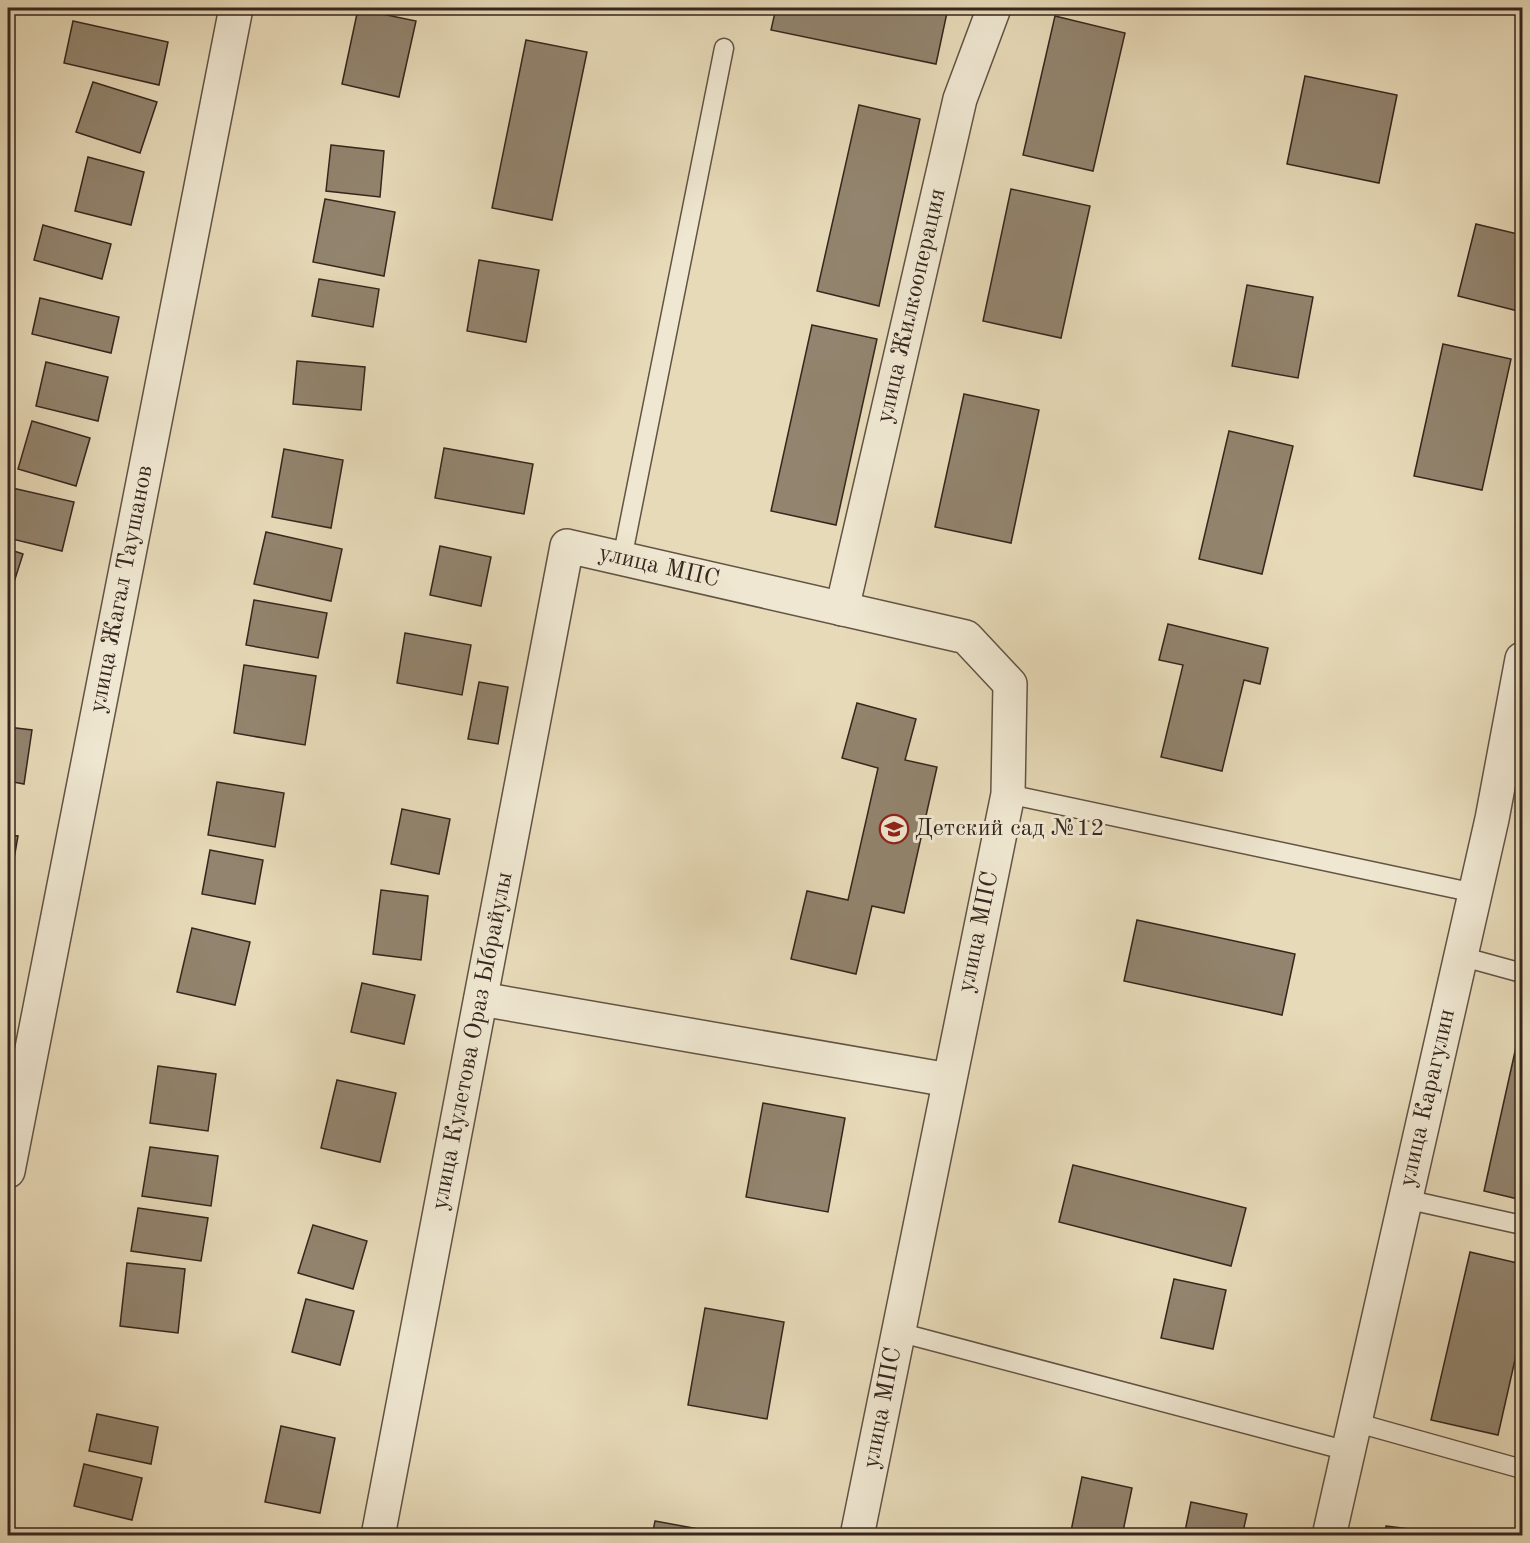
<svg xmlns="http://www.w3.org/2000/svg" width="1530" height="1543" viewBox="0 0 1530 1543" font-family="'Old Standard TT',serif">
  <rect width="100%" height="100%" fill="#e7dab8"/>
  <filter id="stains"><feTurbulence type="fractalNoise" baseFrequency=".00333" numOctaves="4"/><feColorMatrix values="0 0 0 0 .2 0 0 0 0 .09 0 0 0 0 .02 0 0 0 .5 -.17"/></filter>
  <radialGradient id="worn" r=".72"><stop offset=".6" stop-color="#630" stop-opacity="0"/><stop offset="1" stop-color="#630" stop-opacity=".3"/></radialGradient>
  <g fill="#92846e" stroke="#36261e" stroke-width="1.5">
    <polygon points="776,8 948,8 936,64 771,30"/>
    <polygon points="358,9 416,21 399,97 342,84"/>
    <polygon points="1055,16 1125,33 1093,171 1023,155"/>
    <polygon points="73,21 168,42 159,85 64,63"/>
    <polygon points="526,40 587,52 552,220 492,208"/>
    <polygon points="1305,76 1397,95 1379,183 1287,164"/>
    <polygon points="93,82 157,102 140,153 76,132"/>
    <polygon points="859,105 920,119 879,306 817,291"/>
    <polygon points="331,145 384,151 380,197 326,191"/>
    <polygon points="88,157 144,172 131,225 75,211"/>
    <polygon points="1011,189 1090,206 1061,338 983,321"/>
    <polygon points="325,199 395,212 384,276 313,262"/>
    <polygon points="1476,224 1522,235 1522,312 1458,296"/>
    <polygon points="43,225 111,244 102,279 34,260"/>
    <polygon points="479,260 539,270 526,342 467,331"/>
    <polygon points="319,279 379,289 373,327 312,316"/>
    <polygon points="1247,285 1313,297 1298,378 1232,366"/>
    <polygon points="40,298 119,317 111,353 32,334"/>
    <polygon points="812,325 877,339 836,525 771,511"/>
    <polygon points="1443,344 1511,359 1482,490 1414,476"/>
    <polygon points="297,361 365,367 361,410 293,404"/>
    <polygon points="46,362 108,377 98,421 36,406"/>
    <polygon points="964,394 1039,410 1011,543 935,527"/>
    <polygon points="32,421 90,438 76,486 18,469"/>
    <polygon points="1229,431 1293,446 1262,574 1199,559"/>
    <polygon points="444,448 533,464 524,514 435,498"/>
    <polygon points="284,449 343,460 331,528 272,517"/>
    <polygon points="8,487 74,502 62,551 8,538"/>
    <polygon points="266,532 342,549 331,601 254,584"/>
    <polygon points="440,546 491,557 481,606 430,595"/>
    <polygon points="8,549 23,554 8,601"/>
    <polygon points="254,600 327,613 318,658 246,645"/>
    <polygon points="1168,624 1268,648 1260,684 1244,680 1222,771 1161,757 1183,665 1159,660"/>
    <polygon points="405,633 471,645 462,695 397,683"/>
    <polygon points="244,665 316,676 305,745 234,733"/>
    <polygon points="479,682 508,687 498,744 468,739"/>
    <polygon points="857,703 916,719 905,760 937,767 904,913 872,906 856,974 791,959 807,891 848,900 878,768 842,758"/>
    <polygon points="8,727 32,730 24,784 8,781"/>
    <polygon points="217,782 284,793 275,847 208,835"/>
    <polygon points="402,809 450,819 439,874 391,864"/>
    <polygon points="8,835 18,836 10,882 8,882"/>
    <polygon points="210,850 263,860 255,904 202,894"/>
    <polygon points="381,890 428,896 421,960 373,954"/>
    <polygon points="1137,920 1295,954 1282,1015 1124,981"/>
    <polygon points="192,928 250,942 235,1005 177,992"/>
    <polygon points="362,983 415,995 404,1044 351,1032"/>
    <polygon points="1522,1020 1522,1200 1484,1191"/>
    <polygon points="158,1066 216,1074 208,1131 150,1123"/>
    <polygon points="337,1080 396,1093 380,1162 321,1148"/>
    <polygon points="763,1103 845,1118 828,1212 746,1197"/>
    <polygon points="150,1147 218,1156 211,1206 142,1196"/>
    <polygon points="1073,1165 1246,1208 1231,1266 1059,1222"/>
    <polygon points="138,1208 208,1218 201,1261 131,1251"/>
    <polygon points="313,1225 367,1241 353,1289 298,1273"/>
    <polygon points="1470,1252 1522,1264 1522,1329 1498,1435 1431,1420"/>
    <polygon points="127,1263 185,1269 178,1333 120,1326"/>
    <polygon points="1174,1279 1226,1290 1213,1349 1161,1338"/>
    <polygon points="306,1299 354,1311 340,1365 292,1352"/>
    <polygon points="705,1308 784,1322 767,1419 688,1405"/>
    <polygon points="97,1414 158,1427 151,1464 89,1451"/>
    <polygon points="281,1426 335,1438 320,1513 265,1502"/>
    <polygon points="84,1464 142,1478 132,1520 74,1506"/>
    <polygon points="1082,1477 1132,1488 1122,1536 1070,1536"/>
    <polygon points="1191,1502 1247,1514 1242,1536 1184,1536"/>
    <polygon points="655,1521 726,1534 725,1536 652,1536"/>
    <polygon points="1386,1526 1457,1535 1457,1536 1385,1536"/>
  </g>
  <g fill="none" stroke-linecap="round" stroke-linejoin="round">
    <g stroke="#625344" stroke-width="21">
      <g id="service">
        <polyline points="622,559 724,48"/>
        <polyline points="1008,794 1475,893"/>
        <polyline points="1460,956 1522,973"/>
        <polyline points="1405,1199 1522,1225"/>
        <polyline points="898,1332 1348,1451"/>
        <polyline points="1354,1422 1522,1469"/>
      </g>
    </g>
    <g stroke="#625344" stroke-width="36">
      <g id="minor">
        <polyline points="842,609 960,99 994,8"/>
        <polyline points="481,999 949,1080"/>
        <polyline points="8,1171 236,8"/>
        <polyline points="378,1536 567,546 966,637 1010,684 1008,794 857,1536"/>
        <polyline points="1329,1536 1492,819 1522,659"/>
      </g>
    </g>
    <use href="#service" stroke="#efe7d1" stroke-width="18"/>
    <use href="#minor" stroke="#efe7d1" stroke-width="33"/>
  </g>
  <defs>
    <g id="school-ring" transform="scale(1.5)"><circle r="9.5" fill="#efe7d1" stroke="#8f2418" stroke-width="1.5"/><path d="M0-5L7-2L0 1L-7-2ZM-4 1L0 2.5L4 1V4Q0 6-4 4Z" fill="#8f2418"/></g>
  </defs>
  <g fill-rule="evenodd">
    <use href="#school-ring" x="894" y="829"/>
  </g>
  <g text-anchor="middle" dominant-baseline="central" stroke-width="6" stroke-linejoin="round" paint-order="stroke">
    <g font-size="24" fill="#36261e" stroke="#efe7d1">
      <text transform="translate(912 306) rotate(-77)">улица Жилкооперация</text>
      <text transform="translate(659 567) rotate(13)">улица МПС</text>
      <text transform="translate(122 589) rotate(-79)">улица Жагал Таушанов</text>
      <text transform="translate(979 932) rotate(-78)">улица МПС</text>
      <text transform="translate(473 1041) rotate(-79)">улица Кулетова Ораз Ыбрайулы</text>
      <text transform="translate(1428 1098) rotate(-77)">улица Карагулин</text>
      <text transform="translate(883 1408) rotate(-79)">улица МПС</text>
    </g>
    <g font-size="24" fill="#36261e" stroke="#efe7d1" text-anchor="start">
      <text x="915" y="829">Детский сад №12</text>
    </g>
  </g>
  <rect width="1530" height="1543" fill="none" stroke="#e7dab8" stroke-width="30"/>
  <rect x="9" y="9" width="1512" height="1525" fill="none" stroke="#36261e" stroke-width="3"/>
  <rect x="15" y="15" width="1500" height="1513" fill="none" stroke="#36261e" stroke-width="1.5"/>
  <rect width="100%" height="100%" filter="url(#stains)"/>
  <rect width="100%" height="100%" fill="url(#worn)"/>
</svg>
